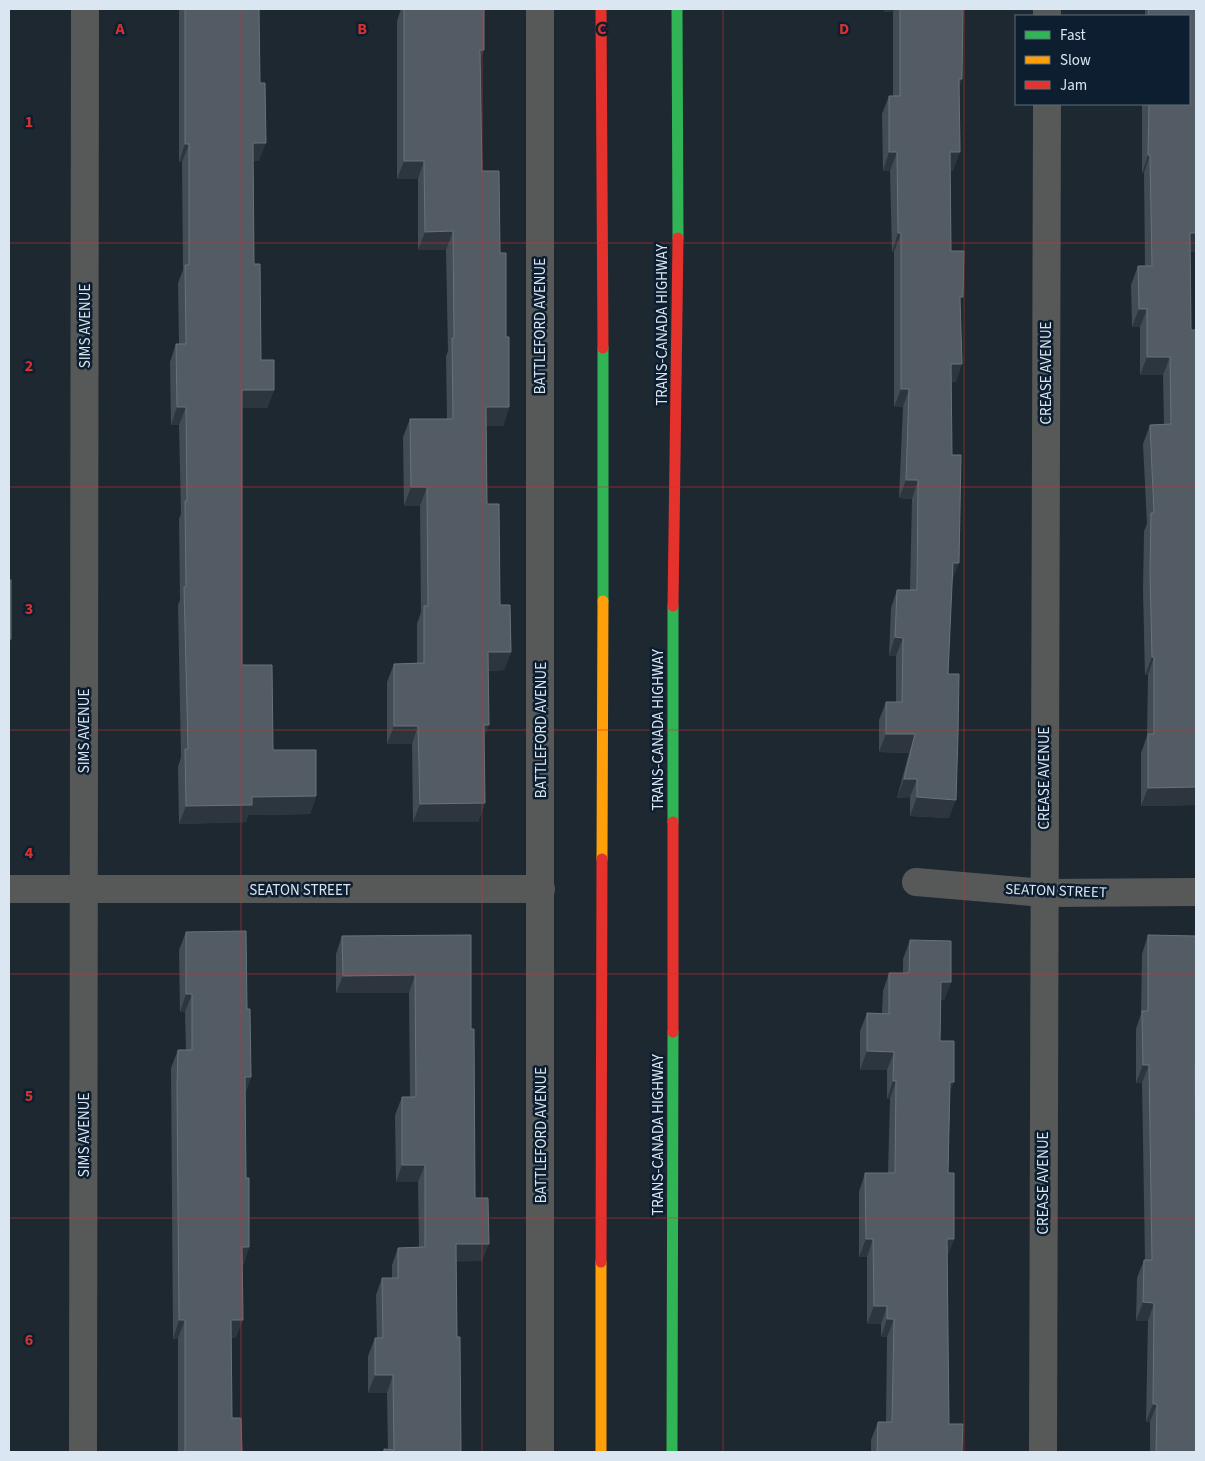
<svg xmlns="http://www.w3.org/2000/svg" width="1205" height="1461" viewBox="0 0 1205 1461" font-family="'Source Sans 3',sans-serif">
  <rect width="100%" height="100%" fill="#1e2831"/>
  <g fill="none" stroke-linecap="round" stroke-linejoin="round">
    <g stroke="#575958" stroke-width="28">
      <polyline points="540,9 540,1452"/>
      <polyline points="1047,16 1047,9"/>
      <polyline points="916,882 1044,893 1196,892"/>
      <polyline points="9,889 541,889"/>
      <polyline points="83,1452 85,9"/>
      <polyline points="1043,1452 1047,104"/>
    </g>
    <g stroke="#30b455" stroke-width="11">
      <polyline points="677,9 678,238"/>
      <polyline points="603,601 603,348"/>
      <polyline points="673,822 673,606"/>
      <polyline points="672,1452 673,1032"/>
    </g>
    <g stroke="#ff9f0a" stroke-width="11">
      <polyline points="602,859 603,601"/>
      <polyline points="601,1452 601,1262"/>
    </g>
    <g stroke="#e5322d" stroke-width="11">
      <polyline points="601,9 603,348"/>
      <polyline points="673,606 678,238"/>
      <polyline points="673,1032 673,822"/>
      <polyline points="601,1262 602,859"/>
    </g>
  </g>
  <g fill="#424c54">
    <polygon points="179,9 259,9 259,161 253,161 254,264 261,360 274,390 267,408 242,408 242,665 273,750 316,796 310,814 248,815 246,822 179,824 178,767 181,757 178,605 180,600 179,519 181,514 179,425 171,425 170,362 176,344 179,344 178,283 183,270 182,162 179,162"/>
    <polygon points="401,9 484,9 484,50 480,60 482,171 500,253 506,337 509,407 503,426 486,426 487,504 500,605 511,652 504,670 488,671 484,738 485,803 478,822 413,822 412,744 387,744 387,682 394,664 417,663 417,624 421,612 420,506 404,506 403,437 410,419 447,419 446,356 448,351 446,250 418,250 418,179 397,179 397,21"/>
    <polygon points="884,9 963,9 959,89 953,171 950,171 951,251 960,305 956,382 951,382 952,581 948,674 949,818 910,816 910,797 897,798 909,753 879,752 879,720 886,702 896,702 896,656 889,656 891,608 897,590 910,590 912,499 899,498 903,407 894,407 894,252 892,252 890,171 883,171 882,114 889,96 893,96 893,12 884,12"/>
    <polygon points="1145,9 1196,9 1196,251 1190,252 1191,330 1196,330 1196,805 1141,806 1141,753 1147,736 1148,675 1145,675 1143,591 1144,531 1147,524 1143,444 1150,425 1164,425 1163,375 1140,375 1140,327 1132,327 1131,285 1138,266 1145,266 1144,173 1142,173 1142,104 1189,104 1189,16 1145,16"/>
    <polygon points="186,932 247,1009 251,1077 245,1094 246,1178 249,1247 243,1265 242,1265 236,1338 231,1338 232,1418 242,1452 178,1452 178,1338 173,1339 171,1068 178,1050 186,1050 185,1012 180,1012 179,950"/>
    <polygon points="471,935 471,1029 475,1198 482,1261 456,1261 457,1337 461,1452 383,1452 384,1449 388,1450 387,1393 368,1393 368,1356 375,1338 377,1338 376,1295 382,1278 392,1278 392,1265 398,1248 419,1247 418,1182 396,1182 395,1115 402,1097 410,1097 409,993 336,993 336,954 342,936"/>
    <polygon points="1148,935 1196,1084 1195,1084 1196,1452 1150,1452 1150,1422 1146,1422 1148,1321 1136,1321 1137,1278 1144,1260 1145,1260 1142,1083 1136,1083 1136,1029 1141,1014 1142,954"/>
    <polygon points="910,940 951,982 944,1000 941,1000 940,1041 950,1093 948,1173 954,1239 947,1257 949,1424 962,1452 871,1452 871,1440 878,1422 886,1422 887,1337 881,1337 881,1324 867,1324 867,1257 859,1257 859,1192 865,1173 888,1173 890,1099 887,1099 887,1070 860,1070 860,1031 867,1013 882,1013 883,991 889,973 903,973 903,959"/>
  </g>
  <g fill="#2d363f">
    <polygon points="885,9 895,9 893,12 884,12"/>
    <polygon points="480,50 484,50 477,68"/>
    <polygon points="959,79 962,79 956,98"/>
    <polygon points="253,143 266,143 259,161 247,161"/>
    <polygon points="185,144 189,144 182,162 179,162"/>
    <polygon points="889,152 897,152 890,171 883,171"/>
    <polygon points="950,152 960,152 953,171 943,171"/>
    <polygon points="1148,155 1150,155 1144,173 1142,173"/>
    <polygon points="404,161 424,161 418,179 397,179"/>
    <polygon points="453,231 446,250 418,250 425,232"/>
    <polygon points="898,233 901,233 894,252 892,252"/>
    <polygon points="1190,233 1196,233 1196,251 1183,252"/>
    <polygon points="1139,309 1147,309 1140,327 1132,327"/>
    <polygon points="1147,357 1170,357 1163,375 1140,375"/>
    <polygon points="951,364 962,364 956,382 944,382"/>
    <polygon points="901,389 909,389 903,407 894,407"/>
    <polygon points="242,390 274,390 267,408 236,408"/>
    <polygon points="177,407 186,407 179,425 171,425"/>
    <polygon points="486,407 509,407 503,426 480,426"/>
    <polygon points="906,480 918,480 912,499 899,498"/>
    <polygon points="411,487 427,487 420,506 404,506"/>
    <polygon points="953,563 959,563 952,581"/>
    <polygon points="895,637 903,638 896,656 889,656"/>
    <polygon points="9,639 11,639 9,646"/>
    <polygon points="488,652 511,652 504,670 481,671"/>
    <polygon points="1152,657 1154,657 1148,675 1145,675"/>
    <polygon points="484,725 489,725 482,743"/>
    <polygon points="394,726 418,726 412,744 387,744"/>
    <polygon points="886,734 915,734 909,753 879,752"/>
    <polygon points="904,779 917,779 910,797 897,798"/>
    <polygon points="1196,787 1196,805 1141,806 1148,788"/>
    <polygon points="316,796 310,814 248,815 246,822 179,824 186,806 252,797"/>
    <polygon points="917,797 956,800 949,818 910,816"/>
    <polygon points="485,803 478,822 413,822 420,804"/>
    <polygon points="415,975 409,993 336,993 343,976"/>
    <polygon points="941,982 951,982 944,1000 934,1000"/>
    <polygon points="186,994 192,994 185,1012 180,1012"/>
    <polygon points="867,1051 894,1052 887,1070 860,1070"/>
    <polygon points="1143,1065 1149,1065 1142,1083 1136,1083"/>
    <polygon points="1195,1065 1196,1065 1196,1084 1189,1084"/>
    <polygon points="245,1077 251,1077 244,1095"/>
    <polygon points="893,1081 896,1081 890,1099 887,1099"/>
    <polygon points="950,1082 954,1082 947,1100"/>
    <polygon points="402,1165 425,1165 418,1182 396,1182"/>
    <polygon points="866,1239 873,1239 867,1257 859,1257"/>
    <polygon points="947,1239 954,1239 947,1257"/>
    <polygon points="456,1244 489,1244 482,1261 450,1262"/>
    <polygon points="242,1247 249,1247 243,1265 235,1265"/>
    <polygon points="1143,1302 1154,1303 1148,1321 1136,1321"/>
    <polygon points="874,1306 887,1306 881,1324 867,1324"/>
    <polygon points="887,1319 894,1319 887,1337 881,1337"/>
    <polygon points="179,1320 185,1320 178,1338 173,1339"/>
    <polygon points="231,1320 243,1320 236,1338 224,1338"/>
    <polygon points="375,1375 393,1375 387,1393 368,1393"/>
    <polygon points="1153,1404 1157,1404 1150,1422 1146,1422"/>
  </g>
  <g fill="#535c65" stroke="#68727b">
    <polygon points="185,9 259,9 260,83 265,83 266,143 253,143 254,264 260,264 261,360 274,360 274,390 242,390 242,665 272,665 273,750 316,750 316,796 252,797 252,805 186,806 185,749 188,749 184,587 186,587 185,501 187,501 186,407 177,407 176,344 186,344 185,265 189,265 189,144 185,144"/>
    <polygon points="404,9 484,9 484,50 480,50 482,171 499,171 500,253 506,253 506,337 509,337 509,407 486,407 487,504 499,504 500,605 510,605 511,652 488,652 489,725 484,725 485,803 420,804 418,726 394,726 394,664 424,663 424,606 428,606 427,487 411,487 410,419 453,419 452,338 454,338 453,231 425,232 424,161 404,161"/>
    <polygon points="900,9 963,9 962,79 959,79 960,152 950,152 951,251 964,251 963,297 960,297 962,364 951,364 952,455 961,455 959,563 953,563 948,674 959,674 958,735 956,800 917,797 917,779 904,779 915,734 886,734 886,702 902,702 903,638 895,637 897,590 917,590 918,480 906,480 909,389 901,389 901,233 898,233 897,152 889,152 889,96 900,96"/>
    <polygon points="1149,9 1196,9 1196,233 1190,233 1191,330 1196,330 1196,787 1148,788 1148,734 1154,734 1154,657 1152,657 1150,572 1151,513 1154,513 1150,425 1171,424 1170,357 1147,357 1147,309 1139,309 1138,266 1152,266 1150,155 1148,155 1149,104 1189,104 1189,16 1148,16"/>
    <rect x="9" y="580" width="2" height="59"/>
    <polygon points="246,931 247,1009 250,1009 251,1077 245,1077 246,1178 249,1178 249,1247 242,1247 243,1320 231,1320 232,1418 241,1418 242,1452 185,1452 185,1320 179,1320 177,1086 178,1050 192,1050 192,994 186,994 186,932"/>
    <polygon points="471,935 471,1029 474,1029 475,1198 488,1198 489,1244 456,1244 457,1337 460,1337 461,1452 384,1452 384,1449 394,1450 393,1375 375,1375 375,1338 383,1338 382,1278 398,1278 398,1248 425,1247 425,1165 402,1165 402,1097 416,1097 415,975 343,976 342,936"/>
    <polygon points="1148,935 1196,936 1196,1065 1195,1065 1196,1178 1196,1452 1156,1452 1157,1404 1153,1404 1154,1303 1143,1302 1144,1260 1152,1260 1149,1065 1143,1065 1142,1011 1148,1011"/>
    <polygon points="910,940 951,941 951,982 941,982 940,1041 954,1041 954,1082 950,1082 948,1173 954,1173 954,1239 947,1239 949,1424 963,1424 962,1452 877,1452 878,1422 892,1422 894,1319 887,1319 887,1306 874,1306 873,1239 866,1239 865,1173 895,1173 896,1081 893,1081 894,1052 867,1051 867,1013 889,1014 889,973 909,973"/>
  </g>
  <path fill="none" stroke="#d63232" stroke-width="1" stroke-opacity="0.55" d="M 241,9 L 241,1452M 482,9 L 482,1452M 723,9 L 723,1452M 964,9 L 964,1452M 9,243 L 1196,243M 9,487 L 1196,487M 9,730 L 1196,730M 9,974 L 1196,974M 9,1218 L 1196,1218"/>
  <g text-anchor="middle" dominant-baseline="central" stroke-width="5" stroke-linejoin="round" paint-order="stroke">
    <g font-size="15" fill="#dae6f2" stroke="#0c1e2f">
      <text transform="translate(662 325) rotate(-90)">TRANS-CANADA HIGHWAY</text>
      <text transform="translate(85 326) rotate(-90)">SIMS AVENUE</text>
      <text transform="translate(540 326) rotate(-90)">BATTLEFORD AVENUE</text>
      <text transform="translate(1046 373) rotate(-90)">CREASE AVENUE</text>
      <text transform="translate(541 730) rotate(-90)">BATTLEFORD AVENUE</text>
      <text transform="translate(658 730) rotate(-90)">TRANS-CANADA HIGHWAY</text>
      <text transform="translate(84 731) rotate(-90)">SIMS AVENUE</text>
      <text transform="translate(1044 778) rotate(-90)">CREASE AVENUE</text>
      <text x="300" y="890">SEATON STREET</text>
      <text transform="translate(1056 891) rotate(2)">SEATON STREET</text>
      <text transform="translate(84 1135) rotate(-90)">SIMS AVENUE</text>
      <text transform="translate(541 1135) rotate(-90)">BATTLEFORD AVENUE</text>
      <text transform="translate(658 1135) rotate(-90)">TRANS-CANADA HIGHWAY</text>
      <text transform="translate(1043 1183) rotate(-90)">CREASE AVENUE</text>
    </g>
  </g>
  <g font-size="16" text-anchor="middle" font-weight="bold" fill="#d63232" stroke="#0c1e2f" stroke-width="5" stroke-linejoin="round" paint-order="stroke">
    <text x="120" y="34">A</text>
    <text x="362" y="34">B</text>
    <text x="602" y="34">C</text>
    <text x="844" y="34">D</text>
    <text x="29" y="127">1</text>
    <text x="29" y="371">2</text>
    <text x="29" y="614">3</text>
    <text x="29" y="858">4</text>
    <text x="29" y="1101">5</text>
    <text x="29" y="1345">6</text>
  </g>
  <rect width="1205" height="1461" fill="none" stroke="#dae6f2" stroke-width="20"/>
  <rect x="1015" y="15" width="175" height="90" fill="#0c1e2f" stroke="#5e6e7d"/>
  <rect x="1025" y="31" width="25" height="8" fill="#30b455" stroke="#5e6e7d"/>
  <text x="1060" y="40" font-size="15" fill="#dae6f2">Fast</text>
  <rect x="1025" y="56" width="25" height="8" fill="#ff9f0a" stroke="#5e6e7d"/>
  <text x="1060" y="65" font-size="15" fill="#dae6f2">Slow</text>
  <rect x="1025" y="81" width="25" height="8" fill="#e5322d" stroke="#5e6e7d"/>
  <text x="1060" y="90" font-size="15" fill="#dae6f2">Jam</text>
</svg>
